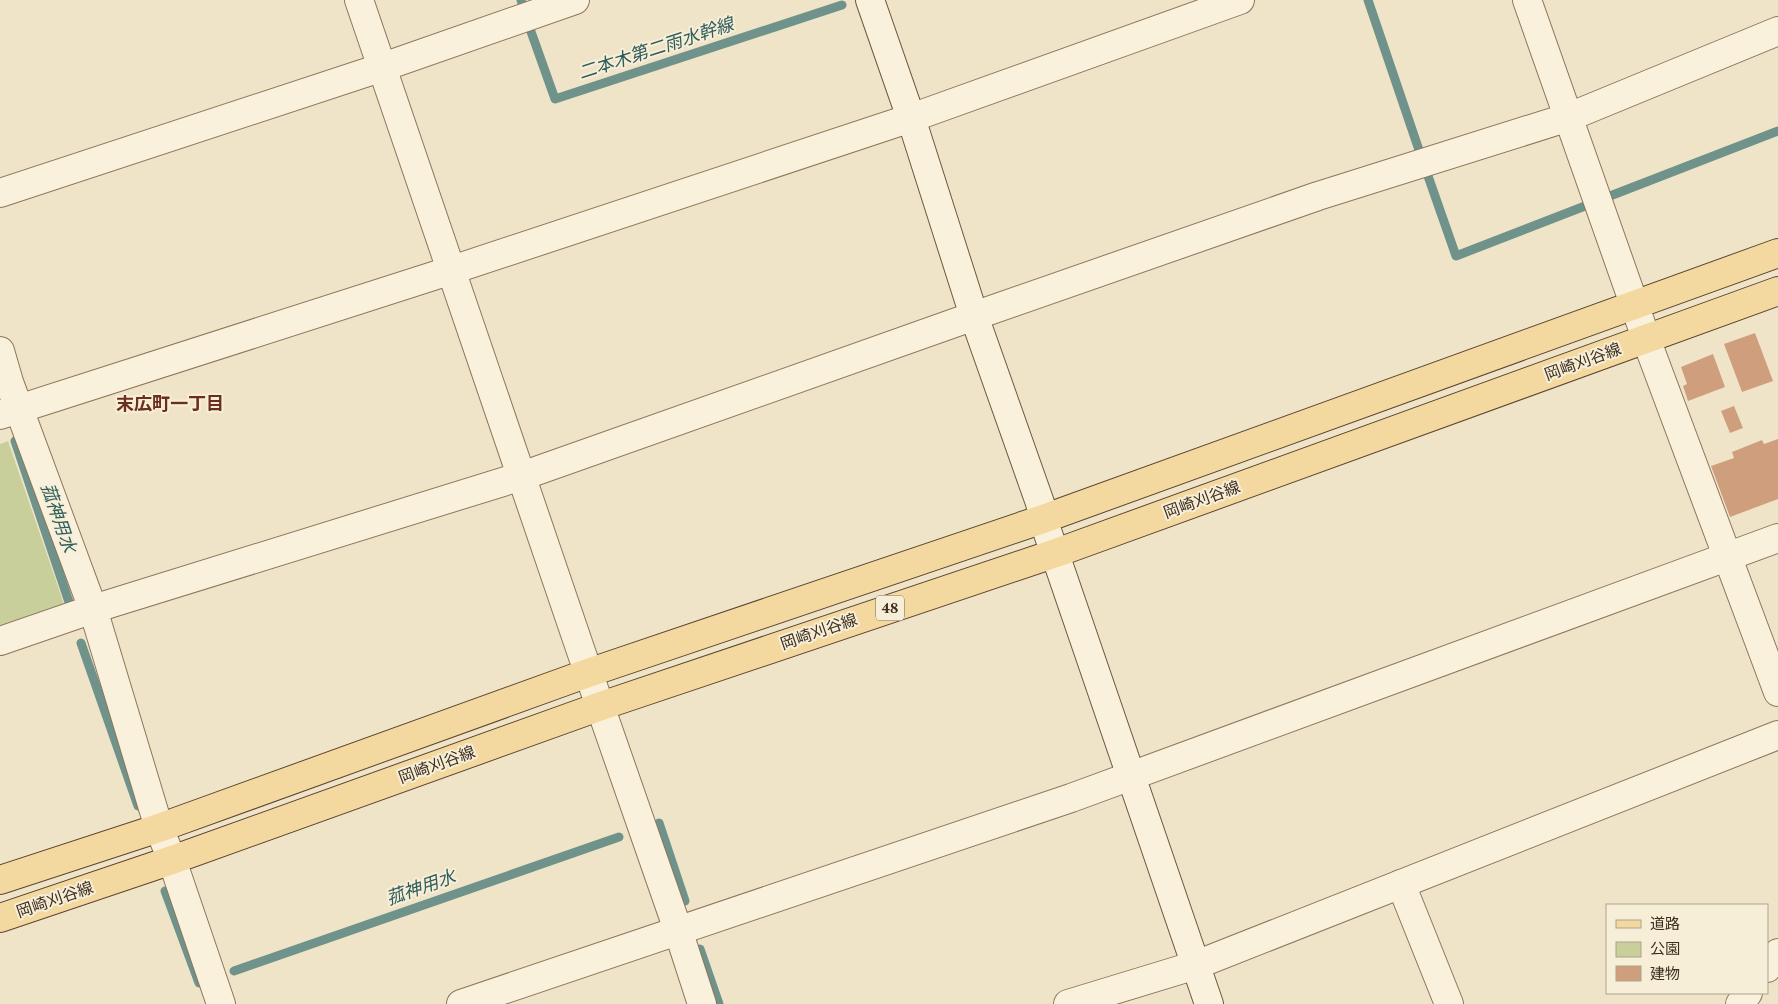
<svg xmlns="http://www.w3.org/2000/svg" width="1778" height="1004" viewBox="0 0 1778 1004" font-family="Spectral,'Noto Sans JP',serif">
  <rect width="100%" height="100%" fill="#f0e4c8"/>
  <polygon fill="#c9cf9b" points="8,441 65,607 0,630 0,444"/>
  <g fill="none" stroke-linecap="round" stroke-linejoin="round">
    <g stroke="#6f938a" stroke-width="9">
      <polyline points="521,0 522,3"/>
      <polyline points="1368,0 1420,153"/>
      <polyline points="529,26 555,99 842,5"/>
      <polyline points="1428,176 1456,256 1585,206"/>
      <polyline points="1610,196 1778,131"/>
      <polyline points="15,441 70,605"/>
      <polyline points="81,643 138,806"/>
      <polyline points="659,823 685,901"/>
      <polyline points="165,891 199,983"/>
      <polyline points="700,949 719,1004"/>
      <polyline points="234,971 619,837"/>
    </g>
  </g>
  <g fill="#cf9f7d">
    <polygon points="1755,333 1773,381 1742,392 1724,344"/>
    <polygon points="1713,354 1725,387 1688,401 1683,386 1687,384 1681,367"/>
    <polygon points="1734,406 1743,428 1730,433 1721,411"/>
    <polygon points="1778,439 1778,499 1730,517 1711,466 1734,458 1732,452 1762,440 1764,444"/>
  </g>
  <g fill="none" stroke-linecap="round" stroke-linejoin="round">
    <g stroke="#8d765c" stroke-width="30">
      <g id="street">
        <polyline points="359,0 584,660 678,930 702,1004"/>
        <polyline points="1527,0 1652,355 1778,692"/>
        <polyline points="0,193 383,67 575,0"/>
        <polyline points="0,351 9,382 93,609 159,828 172,860 221,1004"/>
        <polyline points="0,415 452,270 911,118 1240,0"/>
        <polyline points="0,641 93,609 522,476 974,316 1318,196 1569,117 1778,31"/>
        <polyline points="1401,884 1449,1004"/>
        <polyline points="1767,968 1778,953"/>
        <polyline points="461,1004 1071,798 1778,538"/>
        <polyline points="1068,1004 1196,965 1778,735"/>
        <polyline points="1740,1004 1748,993"/>
      </g>
    </g>
    <g stroke="#6f573f" stroke-width="30">
      <polyline id="secondary" points="870,0 911,118 974,316 1040,503 1043,519 1209,1004"/>
    </g>
    <g stroke="#5b4430" stroke-width="30">
      <g id="primary">
        <polyline points="0,880 159,828 588,673 1043,519 1778,253"/>
        <polyline points="0,918 172,860 601,706 1056,553 1778,291"/>
      </g>
    </g>
    <use href="#street" stroke="#faf1dc" stroke-width="28"/>
    <use href="#secondary" stroke="#faf1dc" stroke-width="28"/>
    <use href="#primary" stroke="#f3d9a0" stroke-width="28"/>
  </g>
  <g text-anchor="middle" dominant-baseline="central" stroke-width="4" stroke-linejoin="round" paint-order="stroke">
    <rect fill="#f7eed8" stroke="#756857" stroke-width="1" x="876" y="595.5" width="28" height="25" rx="4"/>
    <g font-size="15" font-weight="bold" fill="#3d2e20">
      <text x="890" y="608">48</text>
    </g>
    <g font-size="16" fill="#3d2e20" stroke="#f7eed8">
      <text transform="translate(1583 362) rotate(-20)">岡崎刈谷線</text>
      <text transform="translate(1202 500) rotate(-20)">岡崎刈谷線</text>
      <text transform="translate(819 632) rotate(-19)">岡崎刈谷線</text>
      <text transform="translate(437 765) rotate(-20)">岡崎刈谷線</text>
      <text transform="translate(55 900) rotate(-19)">岡崎刈谷線</text>
    </g>
    <g font-size="18" font-style="italic" fill="#2f5d5a" stroke="#f7eed8">
      <text transform="translate(656 49) rotate(-18)">二本木第二雨水幹線</text>
      <text transform="translate(58 518) rotate(71)">菰神用水</text>
      <text transform="translate(421 888) rotate(-19)">菰神用水</text>
    </g>
    <g font-size="18" font-weight="bold" fill="#6b2e1e" stroke="#f7eed8">
      <text x="170" y="404">末広町一丁目</text>
    </g>
  </g>
  <rect x="1606" y="904" width="162" height="90" fill="#f7eed8" stroke="#ada18e"/>
  <rect x="1616" y="920" width="25" height="8" fill="#f3d9a0" stroke="#ada18e"/>
  <text x="1650" y="929" font-size="15" fill="#3d2e20">道路</text>
  <rect x="1616" y="942" width="25" height="15" fill="#c9cf9b" stroke="#ada18e"/>
  <text x="1650" y="954" font-size="15" fill="#3d2e20">公園</text>
  <rect x="1616" y="966" width="25" height="15" fill="#cf9f7d" stroke="#ada18e"/>
  <text x="1650" y="979" font-size="15" fill="#3d2e20">建物</text>
</svg>
